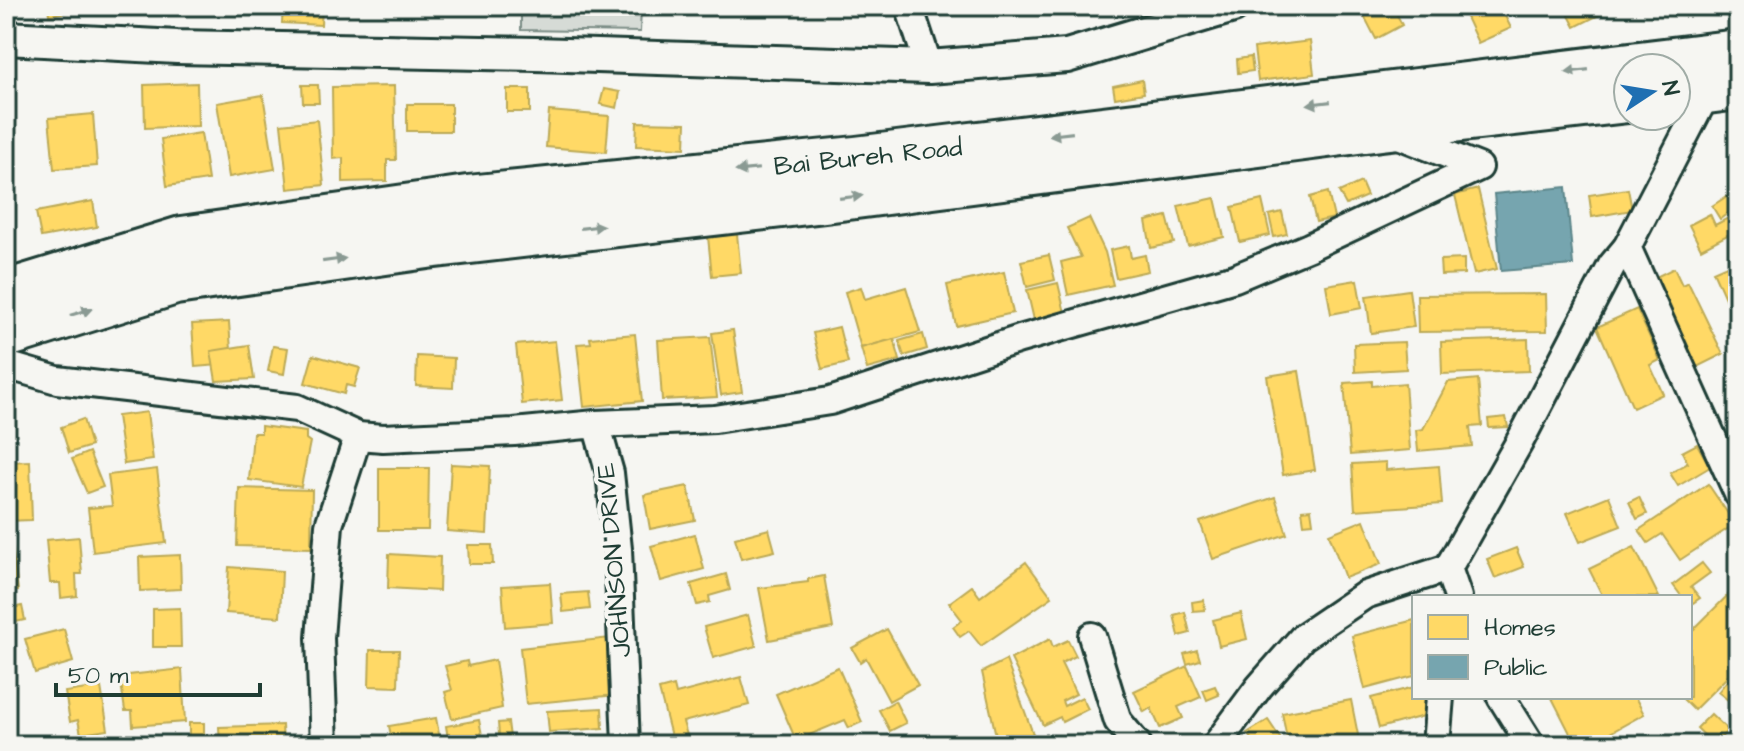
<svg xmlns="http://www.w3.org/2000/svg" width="1744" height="751" viewBox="0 0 1744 751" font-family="'Architects Daughter',sans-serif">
  <rect width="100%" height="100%" fill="#f6f6f2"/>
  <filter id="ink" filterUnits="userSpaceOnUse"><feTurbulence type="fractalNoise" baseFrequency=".0125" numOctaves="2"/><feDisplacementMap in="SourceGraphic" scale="16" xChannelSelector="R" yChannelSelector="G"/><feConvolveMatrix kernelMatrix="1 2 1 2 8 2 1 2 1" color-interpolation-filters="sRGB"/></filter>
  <g filter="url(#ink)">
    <polygon fill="#d6dbd6" stroke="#7a8c85" stroke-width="2" points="521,6 641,6 640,32 521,30"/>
    <g fill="#ffd966" stroke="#bcaa57" stroke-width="2">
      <polygon points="48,6 78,6 79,11 49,15"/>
      <polygon points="283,6 322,6 321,25 282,23"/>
      <polygon points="1359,6 1393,6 1402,25 1376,39"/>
      <polygon points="1478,6 1500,6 1511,28 1478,43 1464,13"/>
      <polygon points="1564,6 1603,6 1605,12 1575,27"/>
      <polygon points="1727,6 1738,6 1738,23 1734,25"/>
      <polygon points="1310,41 1314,74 1258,81 1254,48"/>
      <polygon points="1251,57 1253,71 1238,73 1237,59"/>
      <polygon points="1142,80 1144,93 1115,98 1113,86"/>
      <polygon points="197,83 198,126 145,128 144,85"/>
      <polygon points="302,85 318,85 319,103 303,103"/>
      <polygon points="394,86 396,160 387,160 387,181 343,182 343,158 333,159 332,87"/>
      <rect x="507" y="89" width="23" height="23"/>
      <polygon points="604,89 620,92 617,108 600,104"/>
      <polygon points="263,95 275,169 229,177 217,103"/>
      <rect x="407" y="104" width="44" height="27"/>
      <polygon points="549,111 609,116 606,152 546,147"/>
      <polygon points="93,114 97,166 54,169 49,118"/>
      <polygon points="317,120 324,185 288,189 281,124"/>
      <polygon points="637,122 686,123 685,148 636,146"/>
      <polygon points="201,133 208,180 167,186 161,139"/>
      <polygon points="1738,179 1738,206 1720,219 1712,206 1733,192 1729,185"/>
      <polygon points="1361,182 1367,196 1346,205 1339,192"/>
      <polygon points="1478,189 1497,269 1474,274 1455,195"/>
      <polygon points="1628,189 1632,210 1592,217 1589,195"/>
      <polygon points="1328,192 1334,218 1316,222 1310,197"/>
      <polygon points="1215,198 1224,237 1188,246 1178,206"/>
      <polygon points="1262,200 1270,235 1240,242 1232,207"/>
      <polygon points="93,201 97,227 41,237 36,212"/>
      <polygon points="1282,212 1287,234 1274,237 1269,215"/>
      <polygon points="1710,214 1715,225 1730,217 1737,230 1701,249 1689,225"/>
      <polygon points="1167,216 1174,243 1151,248 1146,221"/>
      <polygon points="1089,218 1105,252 1113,285 1068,295 1061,262 1081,257 1067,228"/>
      <polygon points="737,234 741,273 712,276 708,237"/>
      <polygon points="1129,246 1131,258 1145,255 1148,271 1116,278 1110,250"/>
      <polygon points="1049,255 1055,280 1027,287 1021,261"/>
      <polygon points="1464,259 1464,274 1441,275 1440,260"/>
      <polygon points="1738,260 1738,309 1731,312 1713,271"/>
      <polygon points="1674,268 1682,285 1688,282 1723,354 1697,367 1654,278"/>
      <polygon points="1004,272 1013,313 956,326 947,285"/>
      <polygon points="1357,280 1362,308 1331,314 1326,285"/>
      <polygon points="1058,283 1065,313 1034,320 1027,290"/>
      <polygon points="861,287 865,299 906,287 920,332 861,348 845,292"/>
      <polygon points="1409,290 1414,327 1371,333 1366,296"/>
      <polygon points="1546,294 1547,331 1418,332 1417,295"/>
      <polygon points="1637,309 1660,360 1650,365 1663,394 1633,408 1597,327"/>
      <polygon points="229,322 232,364 195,367 192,324"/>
      <polygon points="839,327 848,363 822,369 813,333"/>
      <polygon points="733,330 742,392 721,395 712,333"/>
      <polygon points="635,334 642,401 584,407 577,344 591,343 590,338"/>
      <polygon points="923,334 927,349 904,356 899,341"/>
      <polygon points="710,337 717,397 662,400 658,340"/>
      <polygon points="894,339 900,360 867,369 861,348"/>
      <polygon points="1528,339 1529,371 1442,374 1441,342"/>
      <polygon points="555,341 562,400 522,404 516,345"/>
      <polygon points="1404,342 1406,369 1355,372 1354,344"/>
      <polygon points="249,345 254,379 216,381 211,351"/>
      <polygon points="273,346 288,348 284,374 268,371"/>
      <polygon points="313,355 360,368 354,387 346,385 344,394 305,383"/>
      <polygon points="417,356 454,358 453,388 416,386"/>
      <polygon points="1299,371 1315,470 1283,475 1267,376"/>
      <polygon points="1478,379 1482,426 1470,427 1472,446 1418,451 1416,430 1423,429 1448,382"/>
      <polygon points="1372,381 1372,386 1405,383 1410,450 1350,455 1344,383"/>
      <polygon points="147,412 153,460 124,464 117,416"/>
      <polygon points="1506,417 1508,427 1489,428 1488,419"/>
      <polygon points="83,419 91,446 69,453 61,427"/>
      <polygon points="261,426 306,432 306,439 310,442 301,487 249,480 253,433 261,433"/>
      <polygon points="1697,444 1710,467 1678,486 1670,473 1688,463 1682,452"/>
      <polygon points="89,452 103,487 87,493 72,459"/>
      <polygon points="30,461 32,520 6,521 6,462"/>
      <polygon points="1386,462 1386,470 1439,466 1442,504 1355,510 1352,464"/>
      <polygon points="451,464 490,466 487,534 447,531"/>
      <polygon points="379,468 429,468 428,530 379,530"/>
      <polygon points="157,469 166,543 93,552 88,508 112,506 108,475"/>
      <polygon points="1708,484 1735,524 1680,560 1662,534 1648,543 1639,530"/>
      <polygon points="688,486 695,520 650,529 644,495"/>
      <polygon points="239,488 312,490 311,548 237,546"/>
      <polygon points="1609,496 1621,526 1580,542 1567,513"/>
      <polygon points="1275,497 1287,534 1213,559 1200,522"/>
      <polygon points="1639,497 1647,514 1637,519 1629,502"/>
      <polygon points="1311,509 1313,523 1304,524 1302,510"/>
      <polygon points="1364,520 1381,564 1345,578 1329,534"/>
      <polygon points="769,529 775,551 741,559 735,538"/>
      <polygon points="695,534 704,569 661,581 651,546"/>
      <polygon points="79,537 82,574 76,574 77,596 61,598 60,583 50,583 46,540"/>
      <polygon points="6,545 12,545 18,591 6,592"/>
      <polygon points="468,545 492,545 493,564 469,564"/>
      <polygon points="1634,547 1659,597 1603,597 1589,569"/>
      <polygon points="1516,548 1524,567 1495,578 1487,559"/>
      <polygon points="389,554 440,557 439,591 388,588"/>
      <polygon points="180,555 181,589 140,591 139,557"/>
      <polygon points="1026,562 1052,597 981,646 969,631 960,637 953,627 962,620 949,603 972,586 980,597"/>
      <polygon points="1702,563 1710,573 1691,587 1700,598 1690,605 1690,597 1682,597 1673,585"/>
      <polygon points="229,567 282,571 280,617 226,613"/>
      <polygon points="726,574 730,590 709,596 710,602 697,605 691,584"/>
      <polygon points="824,576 833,628 769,640 759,588 808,582 808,579"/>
      <polygon points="550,583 553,623 505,627 502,586"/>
      <polygon points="1735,588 1738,591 1738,666 1694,710 1681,697 1690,697 1690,633"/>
      <polygon points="588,592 590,609 563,612 561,594"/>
      <polygon points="1204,600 1205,610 1193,611 1192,602"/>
      <polygon points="22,606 25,620 6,624 6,609"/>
      <polygon points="180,608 181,647 153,647 153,609"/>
      <polygon points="1185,612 1190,633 1179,636 1174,615"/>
      <polygon points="1241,613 1247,639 1219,646 1213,620"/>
      <polygon points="748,615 756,646 713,658 704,627"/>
      <polygon points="1414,620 1414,676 1365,689 1352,636"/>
      <polygon points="64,629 73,662 35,673 25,639"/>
      <polygon points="887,629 918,685 889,701 866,658 860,662 852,648"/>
      <polygon points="610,638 616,695 526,704 520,648"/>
      <polygon points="1050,639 1053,647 1068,640 1076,656 1061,663 1076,694 1062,701 1064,706 1082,697 1088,709 1062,722 1060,717 1043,725 1011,659"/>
      <polygon points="370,650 399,650 398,687 369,686"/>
      <polygon points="1197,650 1200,660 1187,664 1184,654"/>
      <polygon points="495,660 502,708 452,719 445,692 452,690 445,666 467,661 468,666"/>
      <polygon points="1006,660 1036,742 1029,745 998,745 982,672"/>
      <polygon points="1187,666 1201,697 1178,707 1183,718 1160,728 1151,708 1144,712 1134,691"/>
      <polygon points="838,667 862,722 849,728 845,720 809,735 812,742 798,745 776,694"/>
      <polygon points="1738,667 1738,708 1718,692"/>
      <polygon points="182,669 185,722 133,726 132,711 125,711 120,676"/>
      <polygon points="741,677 749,705 683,722 687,735 672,740 659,690 674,686 676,694"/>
      <polygon points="1215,686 1219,695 1207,700 1203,690"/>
      <polygon points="101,687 108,730 81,734 78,720 70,722 65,692"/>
      <polygon points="1414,687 1414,697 1431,697 1435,713 1379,728 1371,698"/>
      <polygon points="1554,697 1635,697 1644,714 1588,745 1576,745 1552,698"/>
      <polygon points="1351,700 1359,740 1334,745 1300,745 1298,736 1287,739 1282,713"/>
      <polygon points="895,701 906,723 890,731 879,710"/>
      <polygon points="602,708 603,728 549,732 547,711"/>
      <polygon points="1711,714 1728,730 1714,745 1697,728"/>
      <polygon points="436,718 441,745 393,745 389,726"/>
      <polygon points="479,720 484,745 449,745 446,726"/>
      <polygon points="1268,720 1282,741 1276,745 1255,745 1247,733"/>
      <polygon points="508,722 511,745 500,745 498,723"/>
      <rect x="189" y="723" width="15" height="22"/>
      <polygon points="282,725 283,745 220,745 219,727"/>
      <polygon points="178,736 179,745 145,745 145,741"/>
    </g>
    <polygon fill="#76a5af" stroke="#5c868a" stroke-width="2" points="1566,187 1573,265 1501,271 1494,194"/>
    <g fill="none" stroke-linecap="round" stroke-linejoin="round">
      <g stroke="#1f3d34" stroke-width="32">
        <g id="minor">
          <polyline points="909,6 929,67"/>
          <polyline points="1627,247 1738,494"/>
          <polyline points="6,365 57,380 297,408 358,436 383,438 514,432 596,424 610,473 618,549 626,745"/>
          <polyline points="596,424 715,419 830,401 1020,339 1235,278 1309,247 1479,167 1391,132"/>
          <polyline points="1448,568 1458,597"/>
          <polyline points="1092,636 1118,721 1138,745"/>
          <polyline points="1501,697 1531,745"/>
          <polyline points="324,745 320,638 329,525 358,436"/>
          <polyline points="1216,745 1259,687 1303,637 1365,595 1448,568 1520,441 1612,265 1627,247 1708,91"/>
          <polyline points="1436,745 1440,697"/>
        </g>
      </g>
      <g stroke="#1f3d34" stroke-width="38">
        <polyline id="tertiary" points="6,38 177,47 536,54 929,67 1067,56 1233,6"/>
      </g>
      <g stroke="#1f3d34" stroke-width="50">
        <g id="trunk">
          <polyline points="1676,95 1738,87"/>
          <polyline points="6,293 182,239 468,198 856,159 1738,52"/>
          <polyline points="6,335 175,282 427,246 825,200 1381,128 1628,100"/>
        </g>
      </g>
      <use href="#minor" stroke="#f6f6f2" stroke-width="26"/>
      <use href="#tertiary" stroke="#f6f6f2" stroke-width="32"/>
      <use href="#trunk" stroke="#f6f6f2" stroke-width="44"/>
    </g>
    <defs><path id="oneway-solid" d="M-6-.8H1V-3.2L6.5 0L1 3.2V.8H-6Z" transform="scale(2)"/></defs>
    <g fill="#8a9a93">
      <use href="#oneway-solid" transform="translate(1577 71) rotate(173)"/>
      <use href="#oneway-solid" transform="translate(1319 103) rotate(173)"/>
      <use href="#oneway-solid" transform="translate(1061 134) rotate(173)"/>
      <use href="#oneway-solid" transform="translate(747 170) rotate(174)"/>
      <use href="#oneway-solid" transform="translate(851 197) rotate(-7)"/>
      <use href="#oneway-solid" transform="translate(592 227) rotate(-7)"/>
      <use href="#oneway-solid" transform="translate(334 260) rotate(-8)"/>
      <use href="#oneway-solid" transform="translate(81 312) rotate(-17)"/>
    </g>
  </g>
  <g text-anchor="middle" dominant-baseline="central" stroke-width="8" stroke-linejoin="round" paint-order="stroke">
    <g font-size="26" fill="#1f3d34" stroke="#f6f6f2">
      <text transform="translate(868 157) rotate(-6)">Bai Bureh Road</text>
      <text transform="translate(614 560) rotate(-95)">JOHNSON DRIVE</text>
    </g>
  </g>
  <rect width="1744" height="751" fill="none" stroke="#f6f6f2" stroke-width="32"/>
  <rect x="16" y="16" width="1712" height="719" fill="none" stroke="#1f3d34" stroke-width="3" filter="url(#ink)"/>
  <rect x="1412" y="595" width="280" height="104" fill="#f6f6f2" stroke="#a0aca6" stroke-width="2"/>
  <rect x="1428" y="615" width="40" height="24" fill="#ffd966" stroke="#a0aca6" stroke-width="2"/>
  <text x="1484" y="635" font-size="24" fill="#1f3d34">Homes</text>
  <rect x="1428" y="655" width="40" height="24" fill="#76a5af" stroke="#a0aca6" stroke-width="2"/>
  <text x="1484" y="675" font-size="24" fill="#1f3d34">Public</text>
  <g transform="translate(1652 92) rotate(78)"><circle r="38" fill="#f6f6f2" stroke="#a0aca6" stroke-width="2"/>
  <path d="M0-6L14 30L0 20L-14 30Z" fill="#1f6fb2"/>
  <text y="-12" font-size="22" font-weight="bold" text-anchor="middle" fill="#1f3d34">N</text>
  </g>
  <path d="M56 683v12h204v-12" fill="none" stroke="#1f3d34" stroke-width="4"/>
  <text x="68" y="683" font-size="24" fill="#1f3d34" stroke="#f6f6f2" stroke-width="6" paint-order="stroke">50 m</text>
</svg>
